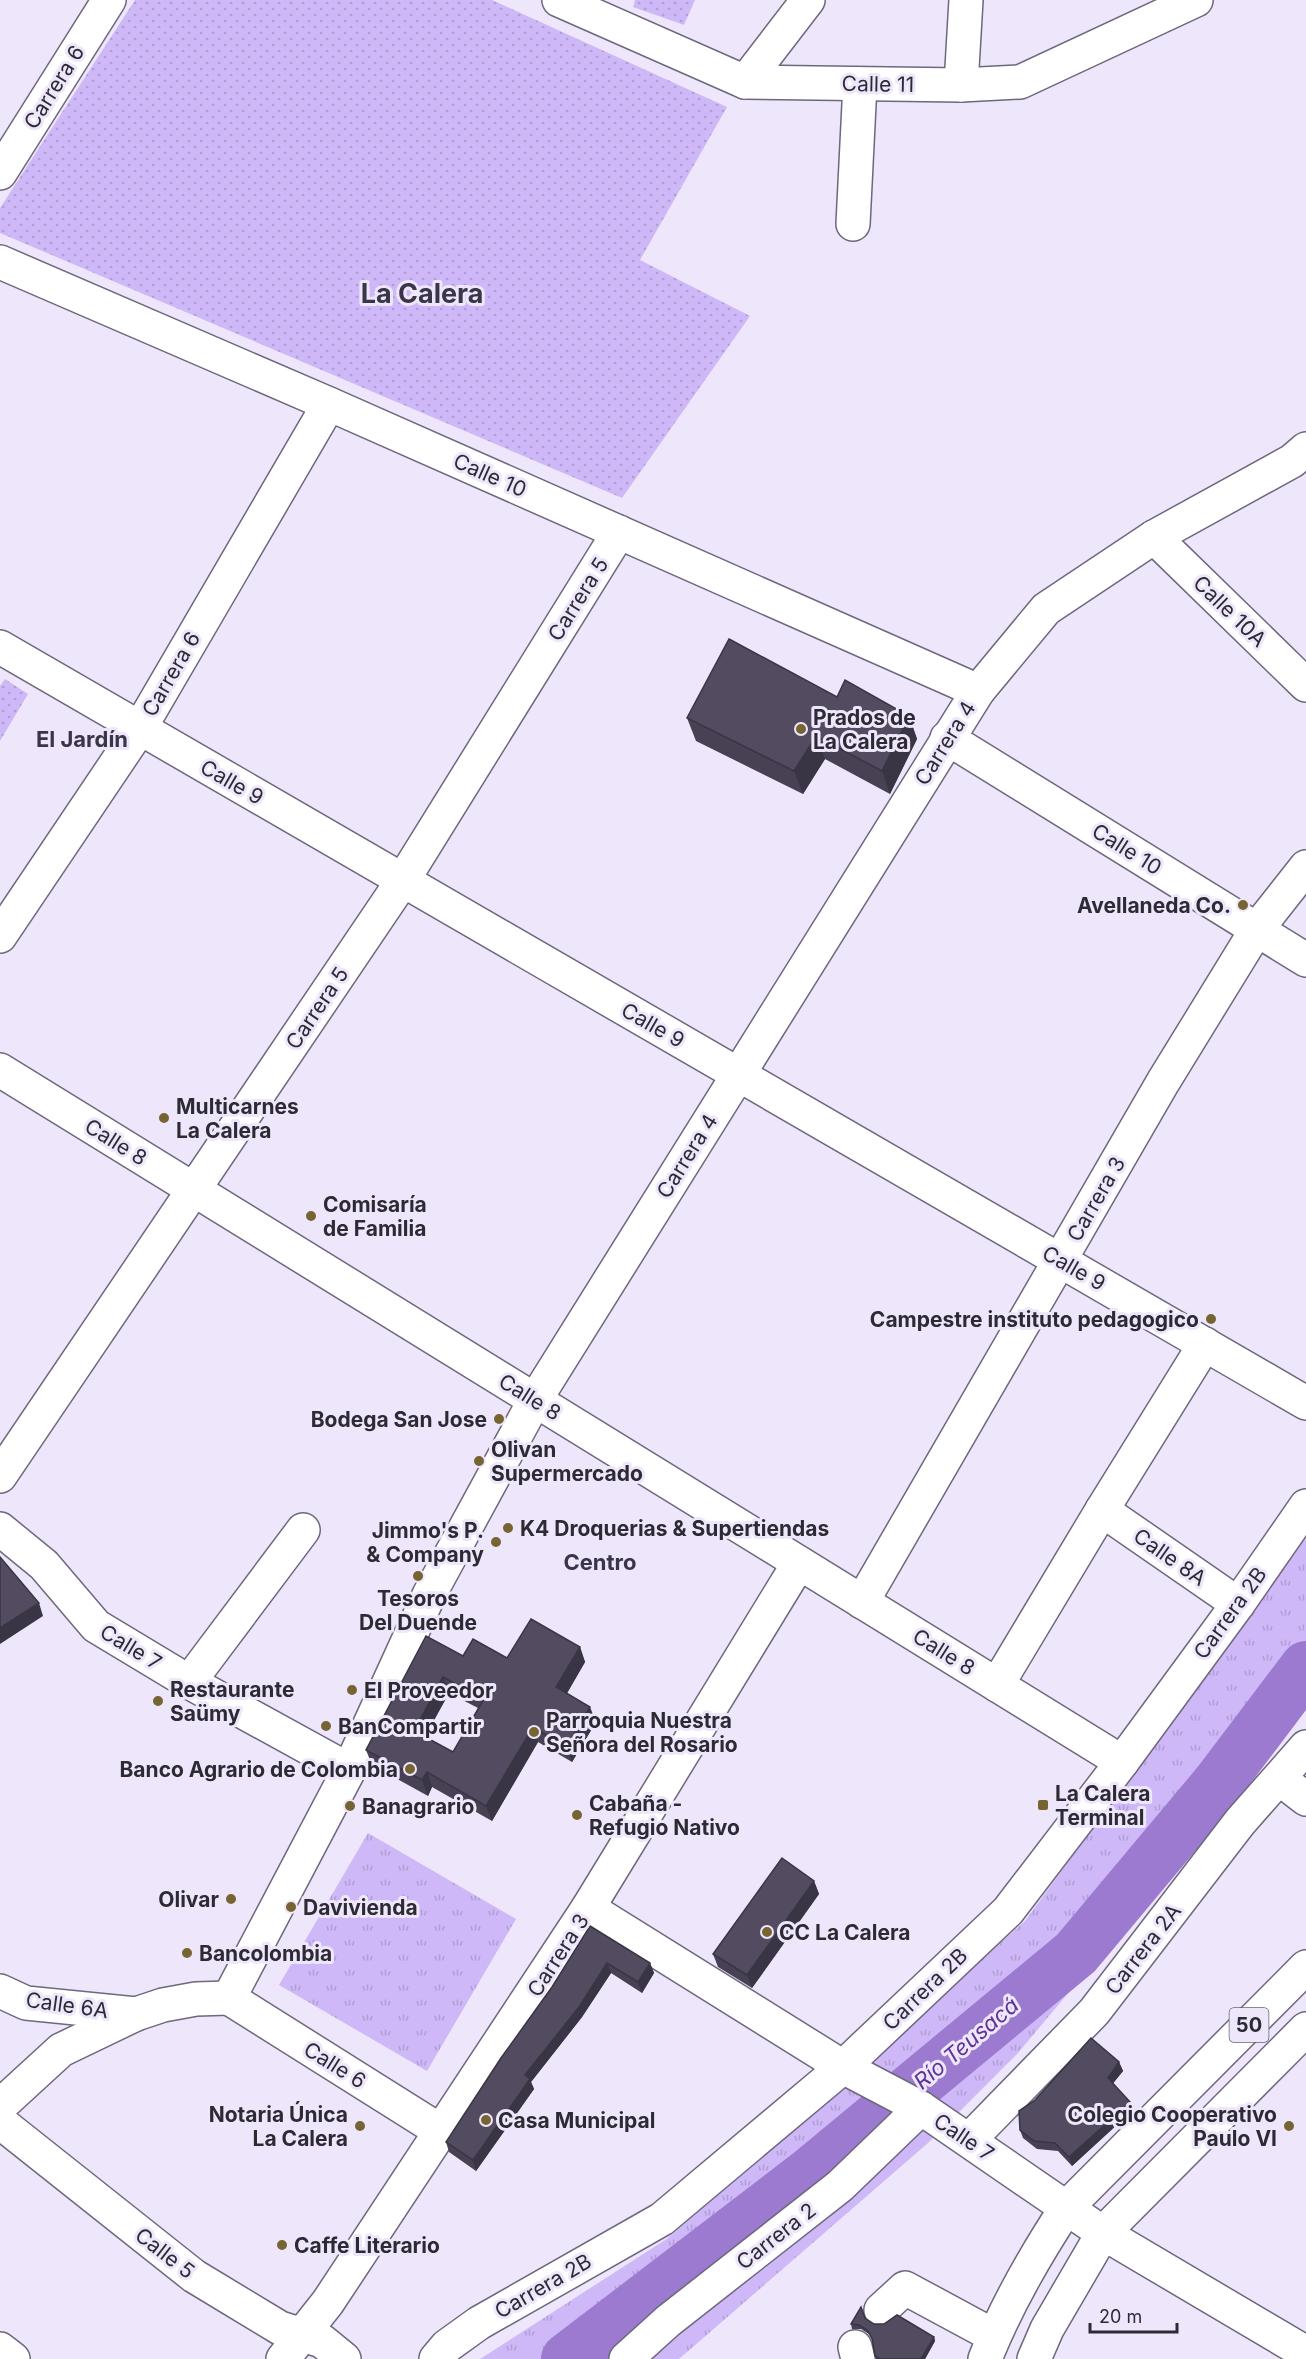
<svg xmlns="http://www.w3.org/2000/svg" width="1306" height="2359" viewBox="0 0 1306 2359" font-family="Inter,sans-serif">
  <defs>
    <pattern id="grass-dots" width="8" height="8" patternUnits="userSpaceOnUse" patternTransform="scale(1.5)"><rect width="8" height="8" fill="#ceb8f7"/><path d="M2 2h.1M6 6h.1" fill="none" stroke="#b19ed4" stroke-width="1.8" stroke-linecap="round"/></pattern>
    <pattern id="park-tufts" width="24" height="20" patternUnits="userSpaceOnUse" patternTransform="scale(1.5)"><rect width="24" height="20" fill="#ceb8f7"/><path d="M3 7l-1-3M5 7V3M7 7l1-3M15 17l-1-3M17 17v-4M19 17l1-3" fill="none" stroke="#b19ed4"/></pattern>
  </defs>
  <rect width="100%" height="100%" fill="#eee7fc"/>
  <g fill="url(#grass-dots)">
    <polygon points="135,0 492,0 727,107 640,260 750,316 622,498 0,233 0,208"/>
    <polygon points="635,0 695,0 684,25 633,7"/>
    <polygon points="5,679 28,694 0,741 0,686"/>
  </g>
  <g fill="url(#park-tufts)">
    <polygon points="1306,1535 1306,1709 1018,2053 928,2143 679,2359 480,2359 668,2238 1025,1921"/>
    <polygon points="368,1833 516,1919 427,2071 279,1985"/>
  </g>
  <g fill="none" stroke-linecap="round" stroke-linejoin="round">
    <polyline stroke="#9b7ad0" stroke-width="52" points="567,2359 809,2174 1076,1953 1219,1782 1306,1667"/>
    <g stroke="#6e677d" stroke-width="36">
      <g id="minor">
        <polyline points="559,0 745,82 961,85 1020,82 1196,0"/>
        <polyline points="745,82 808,0"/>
        <polyline points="961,85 966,0"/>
        <polyline points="0,173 109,0"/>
        <polyline points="853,224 860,84"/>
        <polyline points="0,262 329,404 978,691"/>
        <polyline points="1154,537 1306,685"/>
        <polyline points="0,647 1306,1403"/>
        <polyline points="947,738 1306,960"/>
        <polyline points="0,936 140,728 329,404"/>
        <polyline points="0,1070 1122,1762"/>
        <polyline points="0,1476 403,880 619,532"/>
        <polyline points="1102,1510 1238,1604"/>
        <polyline points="0,1529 44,1565 96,1626 189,1682 349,1770"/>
        <polyline points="862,1602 1163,1082 1257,929 1306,867"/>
        <polyline points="189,1682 303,1530"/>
        <polyline points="997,1685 1102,1510 1205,1344"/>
        <polyline points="1280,1779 1306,1799"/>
        <polyline points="588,1908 843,2067 921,2108 1103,2233 1306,2353"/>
        <polyline points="0,1991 26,2003 136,2014"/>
        <polyline points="229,1998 349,1770 429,1595 535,1400 978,691 1046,609 1154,537 1292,461 1306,449"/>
        <polyline points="229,1998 442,2132"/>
        <polyline points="0,2106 61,2050 136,2014 163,2005 196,1999 229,1998"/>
        <polyline points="0,2122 194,2276 280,2328 322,2341 344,2359"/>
        <polyline points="969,2140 1094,2012 1240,1822 1306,1747"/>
        <polyline points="881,2310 905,2288 994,2336"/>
        <polyline points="855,2347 858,2359"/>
        <polyline points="0,2349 13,2359"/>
        <polyline points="283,2359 328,2302 588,1908 799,1563"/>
        <polyline points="436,2359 447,2346 479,2323 662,2219 843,2067 1008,1911 1122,1762 1238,1604 1306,1506"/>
        <polyline points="626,2359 668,2321 840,2186 921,2108"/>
      </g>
    </g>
    <g stroke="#6e677d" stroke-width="36">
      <g id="major">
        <path d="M 985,2359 C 1006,2306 1036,2254 1067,2207 L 1306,1967"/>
        <polyline points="1034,2359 1047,2329 1103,2233 1306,2029"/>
      </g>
    </g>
    <use href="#minor" stroke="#fff" stroke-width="33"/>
    <use href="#major" stroke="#fff" stroke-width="33"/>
  </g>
  <g fill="#474153" fill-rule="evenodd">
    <polygon points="909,716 917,739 890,794 825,759 803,794 696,741 687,718"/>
    <path d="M 580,1647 L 585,1662 L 567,1693 L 596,1722 L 572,1762 L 538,1742 L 492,1821 L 432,1787 L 428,1796 L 372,1765 L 366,1750 L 463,1656 L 507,1658 ZM 449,1693 L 478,1708 L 453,1752 L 425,1736 Z"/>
    <polygon points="814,1881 819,1894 752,1988 718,1967 713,1954"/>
    <polygon points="590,1926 650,1963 654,1973 642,1993 611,1973 582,2017 531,2082 534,2089 476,2171 449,2152 446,2142 552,1987"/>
    <polygon points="1119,2062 1123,2071 1113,2083 1133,2110 1072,2166 1058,2151 1037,2149 1023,2138 1020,2130"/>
    <polygon points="865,2318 874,2324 934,2337 935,2341 925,2359 876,2359 872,2340 869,2334 861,2329 852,2329 851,2324"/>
  </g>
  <g fill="#3a3544">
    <polygon points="909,716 917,739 890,794 882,771"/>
    <polygon points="816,736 825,759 803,794 794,771"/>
    <polygon points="39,1603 43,1616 0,1644 0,1628"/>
    <polygon points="580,1647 585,1662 562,1702 556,1687"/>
    <polygon points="443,1677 449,1693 420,1746 414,1731"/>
    <polygon points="590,1707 596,1722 572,1762 566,1747"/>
    <polygon points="533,1727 538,1742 492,1821 486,1806"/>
    <polygon points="427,1772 432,1787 428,1796 422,1780"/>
    <polygon points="814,1881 819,1894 752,1988 747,1975"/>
    <polygon points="607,1963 611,1973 582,2017 531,2082 534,2089 476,2171 473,2160 525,2075"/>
    <polygon points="650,1963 654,1973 642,1993 638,1982"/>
    <polygon points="1119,2062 1123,2071 1111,2086 1108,2078"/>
    <polygon points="1130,2102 1133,2110 1072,2166 1069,2157"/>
    <polygon points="934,2337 935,2341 925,2359 921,2359"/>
  </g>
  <g fill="#534c61" stroke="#3a3544" stroke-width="1.5" fill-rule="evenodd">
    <polygon points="729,639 837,697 845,680 909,716 882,771 816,736 794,771 687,718"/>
    <polygon points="0,1557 39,1603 0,1628"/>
    <path d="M 531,1619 L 580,1647 L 556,1687 L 590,1707 L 566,1747 L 533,1727 L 486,1806 L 427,1772 L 422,1780 L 366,1750 L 426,1636 L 463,1656 L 473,1639 L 507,1658 ZM 443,1677 L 484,1699 L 453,1752 L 414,1731 Z"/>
    <polygon points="782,1858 814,1881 747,1975 713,1954"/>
    <polygon points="590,1926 650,1963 638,1982 607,1963 579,2007 525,2075 530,2079 473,2160 446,2142 501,2058 552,1987"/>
    <polygon points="1091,2038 1119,2062 1108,2078 1130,2102 1069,2157 1055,2143 1034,2141 1020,2130 1019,2111 1035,2100"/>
    <polygon points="861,2307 865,2318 874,2324 884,2324 897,2315 934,2337 921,2359 880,2359 875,2356 872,2338 867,2330 859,2325 851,2324"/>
  </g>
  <g fill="#766432" stroke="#eee7fc" stroke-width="2">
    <circle cx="801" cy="729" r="6"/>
    <circle cx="1243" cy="905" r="6"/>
    <circle cx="164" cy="1118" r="6"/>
    <circle cx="311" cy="1216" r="6"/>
    <circle cx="1211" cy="1319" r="6"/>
    <circle cx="499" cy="1419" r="6"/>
    <circle cx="479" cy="1461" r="6"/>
    <circle cx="508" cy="1528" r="6"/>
    <circle cx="496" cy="1542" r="6"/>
    <circle cx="418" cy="1576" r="6"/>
    <circle cx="352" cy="1690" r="6"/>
    <circle cx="158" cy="1701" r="6"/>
    <circle cx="326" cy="1726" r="6"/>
    <circle cx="534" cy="1732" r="6"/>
    <circle cx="410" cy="1769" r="6"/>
    <rect x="1037" y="1799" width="12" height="12" rx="3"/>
    <circle cx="350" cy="1806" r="6"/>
    <circle cx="577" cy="1815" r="6"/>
    <circle cx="231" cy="1899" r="6"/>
    <circle cx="291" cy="1907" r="6"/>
    <circle cx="767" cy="1932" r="6"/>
    <circle cx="187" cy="1953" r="6"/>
    <circle cx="486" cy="2120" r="6"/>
    <circle cx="360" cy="2126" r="6"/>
    <circle cx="1289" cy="2126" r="6"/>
    <circle cx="282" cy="2245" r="6"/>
  </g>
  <g text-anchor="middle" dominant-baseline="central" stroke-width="6" stroke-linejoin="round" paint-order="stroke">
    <rect fill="#eee7fc" stroke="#686370" stroke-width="1.5" x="1229.5" y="2008" width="39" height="34" rx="4.5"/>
    <g font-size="20" font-weight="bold" fill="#2e2a34">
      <text x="1249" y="2025">50</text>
    </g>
    <g font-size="21" fill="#2e2a34" stroke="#eee7fc">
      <text transform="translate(878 84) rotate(1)">Calle 11</text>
      <text transform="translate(54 87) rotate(-58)">Carrera 6</text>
      <text transform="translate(490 475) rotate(24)">Calle 10</text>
      <text transform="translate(578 599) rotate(-58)">Carrera 5</text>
      <text transform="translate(1230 611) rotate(44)">Calle 10A</text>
      <text transform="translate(171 674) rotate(-60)">Carrera 6</text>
      <text transform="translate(945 743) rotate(-58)">Carrera 4</text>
      <text transform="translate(232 782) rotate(30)">Calle 9</text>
      <text transform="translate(1127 849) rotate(32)">Calle 10</text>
      <text transform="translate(317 1008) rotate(-56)">Carrera 5</text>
      <text transform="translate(653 1025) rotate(30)">Calle 9</text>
      <text transform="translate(116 1142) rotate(32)">Calle 8</text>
      <text transform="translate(687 1156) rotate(-58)">Carrera 4</text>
      <text transform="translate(1096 1199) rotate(-60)">Carrera 3</text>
      <text transform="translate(1074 1268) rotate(30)">Calle 9</text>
      <text transform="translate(530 1397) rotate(32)">Calle 8</text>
      <text transform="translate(1170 1557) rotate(35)">Calle 8A</text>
      <text transform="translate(1230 1613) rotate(-54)">Carrera 2B</text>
      <text transform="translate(131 1647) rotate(31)">Calle 7</text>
      <text transform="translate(944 1652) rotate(32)">Calle 8</text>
      <text transform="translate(1143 1949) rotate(-52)">Carrera 2A</text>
      <text transform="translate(558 1955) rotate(-57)">Carrera 3</text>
      <text transform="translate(925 1989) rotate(-44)">Carrera 2B</text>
      <text transform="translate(67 2005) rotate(8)">Calle 6A</text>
      <text transform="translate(335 2065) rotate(32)">Calle 6</text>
      <text transform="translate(964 2137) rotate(34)">Calle 7</text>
      <text transform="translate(776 2236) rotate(-38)">Carrera 2</text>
      <text transform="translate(165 2253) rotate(38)">Calle 5</text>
      <text transform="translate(543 2286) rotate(-30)">Carrera 2B</text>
    </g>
    <g font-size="21" font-weight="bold" fill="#2e2a34" stroke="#eee7fc" text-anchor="start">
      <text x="813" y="717">Prados de<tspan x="813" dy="24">La Calera</tspan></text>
      <text x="1231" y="905" text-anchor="end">Avellaneda Co.</text>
      <text x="176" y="1106">Multicarnes<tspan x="176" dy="24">La Calera</tspan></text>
      <text x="323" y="1204">Comisaría<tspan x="323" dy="24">de Familia</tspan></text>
      <text x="1199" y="1319" text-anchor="end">Campestre instituto pedagogico</text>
      <text x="487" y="1419" text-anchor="end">Bodega San Jose</text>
      <text x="491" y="1449">Olivan<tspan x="491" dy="24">Supermercado</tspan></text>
      <text x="520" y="1528">K4 Droquerias &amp; Supertiendas</text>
      <text x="484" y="1530" text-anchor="end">Jimmo's P.<tspan x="484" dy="24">&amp; Company</tspan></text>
      <text x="418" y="1598" text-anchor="middle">Tesoros<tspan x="418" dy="24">Del Duende</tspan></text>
      <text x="170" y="1689">Restaurante<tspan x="170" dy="24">Saümy</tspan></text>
      <text x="364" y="1690">El Proveedor</text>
      <text x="546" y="1720">Parroquia Nuestra<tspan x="546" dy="24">Señora del Rosario</tspan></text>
      <text x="338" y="1726">BanCompartir</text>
      <text x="398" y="1769" text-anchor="end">Banco Agrario de Colombia</text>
      <text x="1055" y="1793">La Calera<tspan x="1055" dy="24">Terminal</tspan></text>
      <text x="589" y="1803">Cabaña -<tspan x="589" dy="24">Refugio Nativo</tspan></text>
      <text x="362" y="1806">Banagrario</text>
      <text x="219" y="1899" text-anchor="end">Olivar</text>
      <text x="303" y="1907">Davivienda</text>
      <text x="779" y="1932">CC La Calera</text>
      <text x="199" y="1953">Bancolombia</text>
      <text x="348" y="2114" text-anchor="end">Notaria Única<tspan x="348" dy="24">La Calera</tspan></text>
      <text x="1277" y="2114" text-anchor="end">Colegio Cooperativo<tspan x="1277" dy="24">Paulo VI</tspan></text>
      <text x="498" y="2120">Casa Municipal</text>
      <text x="294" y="2245">Caffe Literario</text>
    </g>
    <g font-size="22" font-weight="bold" fill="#3b3548" stroke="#eee7fc">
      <text x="82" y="739">El Jardín</text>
      <text x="600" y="1562">Centro</text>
    </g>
    <g font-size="22" font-style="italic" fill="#603298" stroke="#eee7fc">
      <text transform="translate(966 2043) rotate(-40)">Río Teusacá</text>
    </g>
    <g font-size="27" font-weight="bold" fill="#3b3548" stroke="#eee7fc">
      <text x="422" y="293">La Calera</text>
    </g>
  </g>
  <path d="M1090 2323v9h87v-9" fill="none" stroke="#2e2a34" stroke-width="3"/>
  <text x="1099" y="2323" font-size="18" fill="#2e2a34" stroke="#eee7fc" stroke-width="4.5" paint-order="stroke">20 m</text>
</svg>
